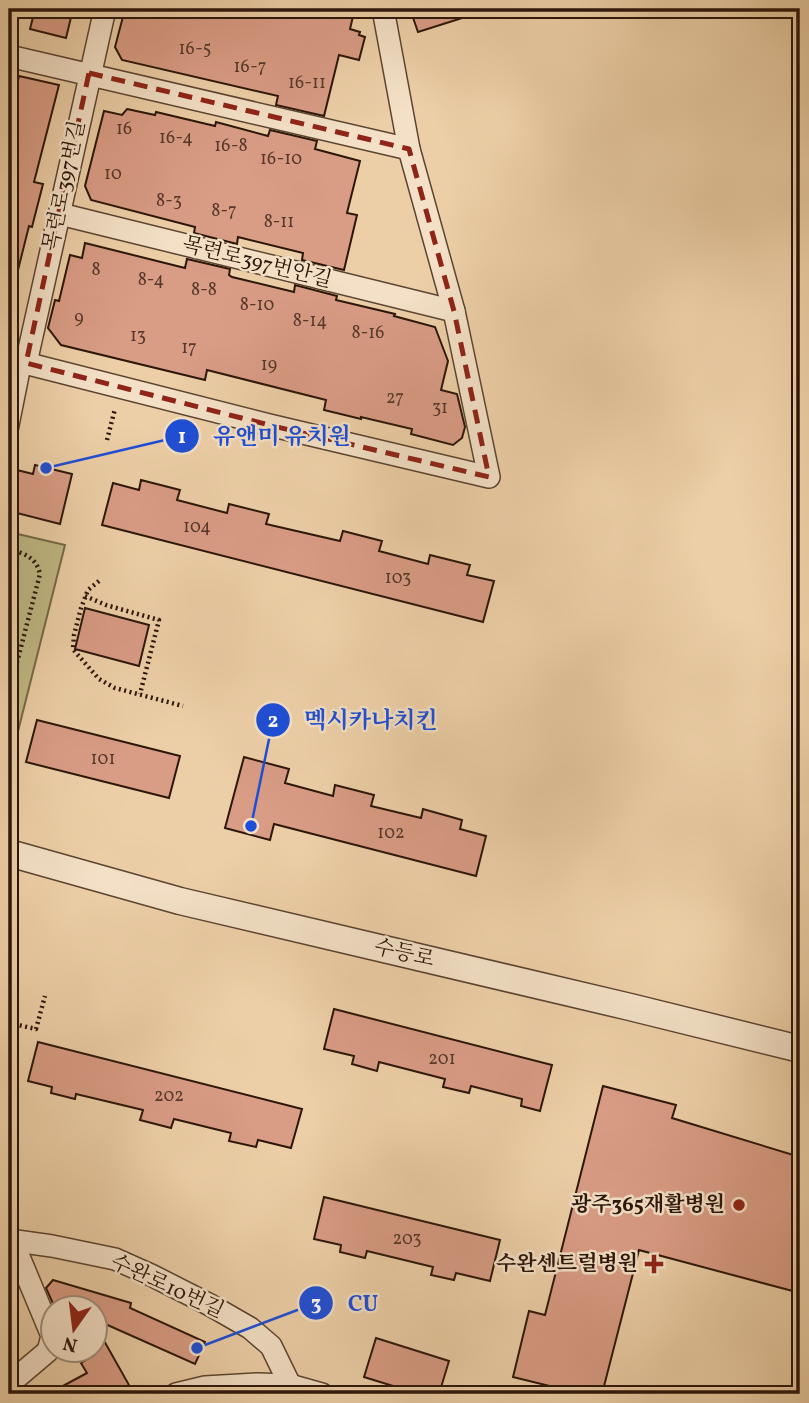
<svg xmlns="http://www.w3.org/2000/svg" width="809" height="1403" viewBox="0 0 809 1403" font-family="Vollkorn,'Noto Serif KR',serif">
  <rect width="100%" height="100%" fill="#edcfa7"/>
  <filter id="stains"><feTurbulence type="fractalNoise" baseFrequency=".00286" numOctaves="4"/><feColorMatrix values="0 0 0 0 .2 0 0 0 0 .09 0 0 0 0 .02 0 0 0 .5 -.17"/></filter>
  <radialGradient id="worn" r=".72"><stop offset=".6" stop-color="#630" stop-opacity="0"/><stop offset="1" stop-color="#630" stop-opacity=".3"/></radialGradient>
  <polygon fill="#bfb883" stroke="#766747" stroke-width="2" points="9,532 65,545 9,767"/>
  <g fill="#d99c85" stroke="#2c160b" stroke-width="2">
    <polygon points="35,9 73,9 66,38 30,29"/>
    <polygon points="125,9 343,9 354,12 350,29 360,32 359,35 365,37 359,60 339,55 324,116 276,105 278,96 122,60 115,47"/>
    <polygon points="410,9 478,9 478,13 418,32"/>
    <polygon points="19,76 59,85 34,182 43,184 32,227 29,226 16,278 9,277 9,117"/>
    <polygon points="127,109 155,115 156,112 215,126 216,122 268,136 270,130 317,141 315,149 360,161 347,213 357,215 344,270 302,260 303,253 238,237 237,244 194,233 195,227 91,200 85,186 104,111 122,115"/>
    <polygon points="85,243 185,268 187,259 230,269 229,275 232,277 294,292 295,285 337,296 336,300 395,314 394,316 435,327 448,361 441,390 457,394 465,427 462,438 453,445 411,434 412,429 361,417 361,419 324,410 326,400 207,370 205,380 61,345 48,328 55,300 59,301 70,255 82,258"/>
    <polygon points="35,465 72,474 60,524 9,511 9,468 33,474"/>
    <polygon points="141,480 180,490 177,500 227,513 229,504 269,514 266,524 340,541 343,531 382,541 379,551 428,564 430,555 470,565 467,575 494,581 483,622 102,525 113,483 139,490"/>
    <polygon points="85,608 149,625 139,666 75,649"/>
    <polygon points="37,720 180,756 169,798 26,762"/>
    <polygon points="244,757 289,769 285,783 333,796 335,785 374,795 371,806 421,818 423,809 462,820 460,829 486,836 476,876 274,824 270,840 225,828"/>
    <polygon points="334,1009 552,1065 540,1111 521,1106 522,1099 471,1086 469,1093 443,1087 445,1079 379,1062 377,1071 352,1064 354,1056 324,1049"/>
    <polygon points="38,1042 302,1109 291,1148 258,1140 256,1147 229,1141 231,1133 174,1119 171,1128 140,1120 143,1110 76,1094 75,1099 51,1093 52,1087 28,1081"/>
    <polygon points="603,1086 676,1105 672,1118 800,1157 800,1293 639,1250 602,1394 570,1394 570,1391 513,1377 529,1311 545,1315"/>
    <polygon points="324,1197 500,1240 490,1281 456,1273 454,1280 431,1275 433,1267 367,1251 365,1258 340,1252 341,1245 314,1239"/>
    <polygon points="53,1280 131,1303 130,1308 205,1342 195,1364 94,1319 94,1308 55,1308 46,1288"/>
    <polygon points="94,1323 129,1385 112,1394 48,1394 87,1373 81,1363 94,1355"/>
    <polygon points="376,1338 449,1361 439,1394 419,1394 364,1377"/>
  </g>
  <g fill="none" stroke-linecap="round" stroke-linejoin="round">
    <g stroke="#5c4432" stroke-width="13">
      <polyline id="service" points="9,448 26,363"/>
    </g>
    <g stroke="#5c4432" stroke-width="24">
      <g id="minor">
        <polyline points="9,56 409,149"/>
        <polyline points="60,214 454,311"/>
        <polyline points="9,359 269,425 489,477 454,311 409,149 383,9"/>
        <polyline points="26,363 105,9"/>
        <polyline points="9,1240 52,1246 115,1259 151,1275 210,1305 250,1328 271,1346 290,1385"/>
        <polyline points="9,1384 48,1351 52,1336 12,1240"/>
        <polyline points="176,1394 205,1387 257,1384 290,1385 322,1394"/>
      </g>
    </g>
    <g stroke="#5c4432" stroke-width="29">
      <polyline id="tertiary" points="9,853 180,901 630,1007 800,1049"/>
    </g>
    <g stroke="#2c160b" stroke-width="4.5" stroke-dasharray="2 3.5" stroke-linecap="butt">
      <polyline points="107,440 115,409"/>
      <path d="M 9,549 C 25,554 36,557 40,574 L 9,693"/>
      <polyline points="99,581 88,590 81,608 74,635 73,649 77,654 99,679 115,688 183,706"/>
      <polyline points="85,596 106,605 159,620 140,694"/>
      <polyline points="9,1023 36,1029 45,996"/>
    </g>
    <use href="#service" stroke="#f3e0c6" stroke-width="10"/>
    <use href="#minor" stroke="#f3e0c6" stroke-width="21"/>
    <use href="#tertiary" stroke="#f3e0c6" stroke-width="26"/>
  </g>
  <path fill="none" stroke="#8f2418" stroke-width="5" stroke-dasharray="14 9" stroke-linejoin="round" d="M 89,73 L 409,149 L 454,311 L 489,477 L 269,425 L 26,363 Z"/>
  <g fill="#8f2418" stroke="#f3e0c6" stroke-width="2.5">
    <circle cx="739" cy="1205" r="7"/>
    <path d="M650.5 1253.5h7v7h7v7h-7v7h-7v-7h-7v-7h7z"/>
  </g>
  <g text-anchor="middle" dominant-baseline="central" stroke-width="5" stroke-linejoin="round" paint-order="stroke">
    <g font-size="18" fill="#57382a">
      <text x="195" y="49">16-5</text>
      <text x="250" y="67">16-7</text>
      <text x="307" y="83">16-11</text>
      <text x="124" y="129">16</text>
      <text x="176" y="138">16-4</text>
      <text x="231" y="146">16-8</text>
      <text x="281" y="159">16-10</text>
      <text x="113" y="174">10</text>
      <text x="169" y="201">8-3</text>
      <text x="224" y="211">8-7</text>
      <text x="279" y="222">8-11</text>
      <text x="96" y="270">8</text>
      <text x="151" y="280">8-4</text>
      <text x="204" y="290">8-8</text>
      <text x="257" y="305">8-10</text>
      <text x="79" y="318">9</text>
      <text x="310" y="321">8-14</text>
      <text x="368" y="333">8-16</text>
      <text x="138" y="336">13</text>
      <text x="189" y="348">17</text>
      <text x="269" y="365">19</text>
      <text x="395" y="398">27</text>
      <text x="440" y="408">31</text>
      <text x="197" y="527">104</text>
      <text x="398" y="578">103</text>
      <text x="103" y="759">101</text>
      <text x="391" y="833">102</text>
      <text x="442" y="1059">201</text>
      <text x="169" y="1096">202</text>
      <text x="407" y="1239">203</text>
    </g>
    <g font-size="21" fill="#2c160b" stroke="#f3e0c6">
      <text transform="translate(65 186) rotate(-78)">목련로397번길</text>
      <text transform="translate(257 263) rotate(14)">목련로397번안길</text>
      <text transform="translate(404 954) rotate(13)">수등로</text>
      <text transform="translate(167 1287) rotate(25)">수완로10번길</text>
    </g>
    <g font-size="21" font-weight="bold" fill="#2c160b" stroke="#f3e0c6" text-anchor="end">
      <text x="725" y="1205">광주365재활병원</text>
      <text x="638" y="1264">수완센트럴병원</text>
    </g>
  </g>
  <path fill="none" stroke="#1d4ed8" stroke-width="2.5" d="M46 468L182 436M251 826L273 720M197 1348L316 1303"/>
  <g fill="#1d4ed8" stroke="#f3e0c6" stroke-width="2.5">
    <circle cx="46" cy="468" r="7"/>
    <circle cx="251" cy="826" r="7"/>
    <circle cx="197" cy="1348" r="7"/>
    <circle cx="182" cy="436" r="18"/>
    <circle cx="273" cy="720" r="18"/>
    <circle cx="316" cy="1303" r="18"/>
  </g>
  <g font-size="21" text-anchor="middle" font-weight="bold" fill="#fff">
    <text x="182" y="443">1</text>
    <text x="273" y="727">2</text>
    <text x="316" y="1310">3</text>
  </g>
  <g font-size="23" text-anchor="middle" font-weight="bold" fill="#1d4ed8" stroke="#f3e0c6" stroke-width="5" stroke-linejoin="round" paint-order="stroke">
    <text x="282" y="444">유앤미 유치원</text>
    <text x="371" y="728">멕시카나치킨</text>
    <text x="363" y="1311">CU</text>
  </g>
  <rect width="809" height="1403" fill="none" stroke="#edcfa7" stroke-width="35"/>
  <rect x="10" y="10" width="788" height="1382" fill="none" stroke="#2c160b" stroke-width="3.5"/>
  <rect x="18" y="18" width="774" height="1368" fill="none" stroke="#2c160b" stroke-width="2"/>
  <g transform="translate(74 1329) rotate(194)"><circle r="33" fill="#f3e0c6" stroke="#a38f7b" stroke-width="2"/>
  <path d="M0-5L12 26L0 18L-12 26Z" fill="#8f2418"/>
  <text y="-10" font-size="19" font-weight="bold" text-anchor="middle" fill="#2c160b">N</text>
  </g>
  <rect width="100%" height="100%" filter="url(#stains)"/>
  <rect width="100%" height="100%" fill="url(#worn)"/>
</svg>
